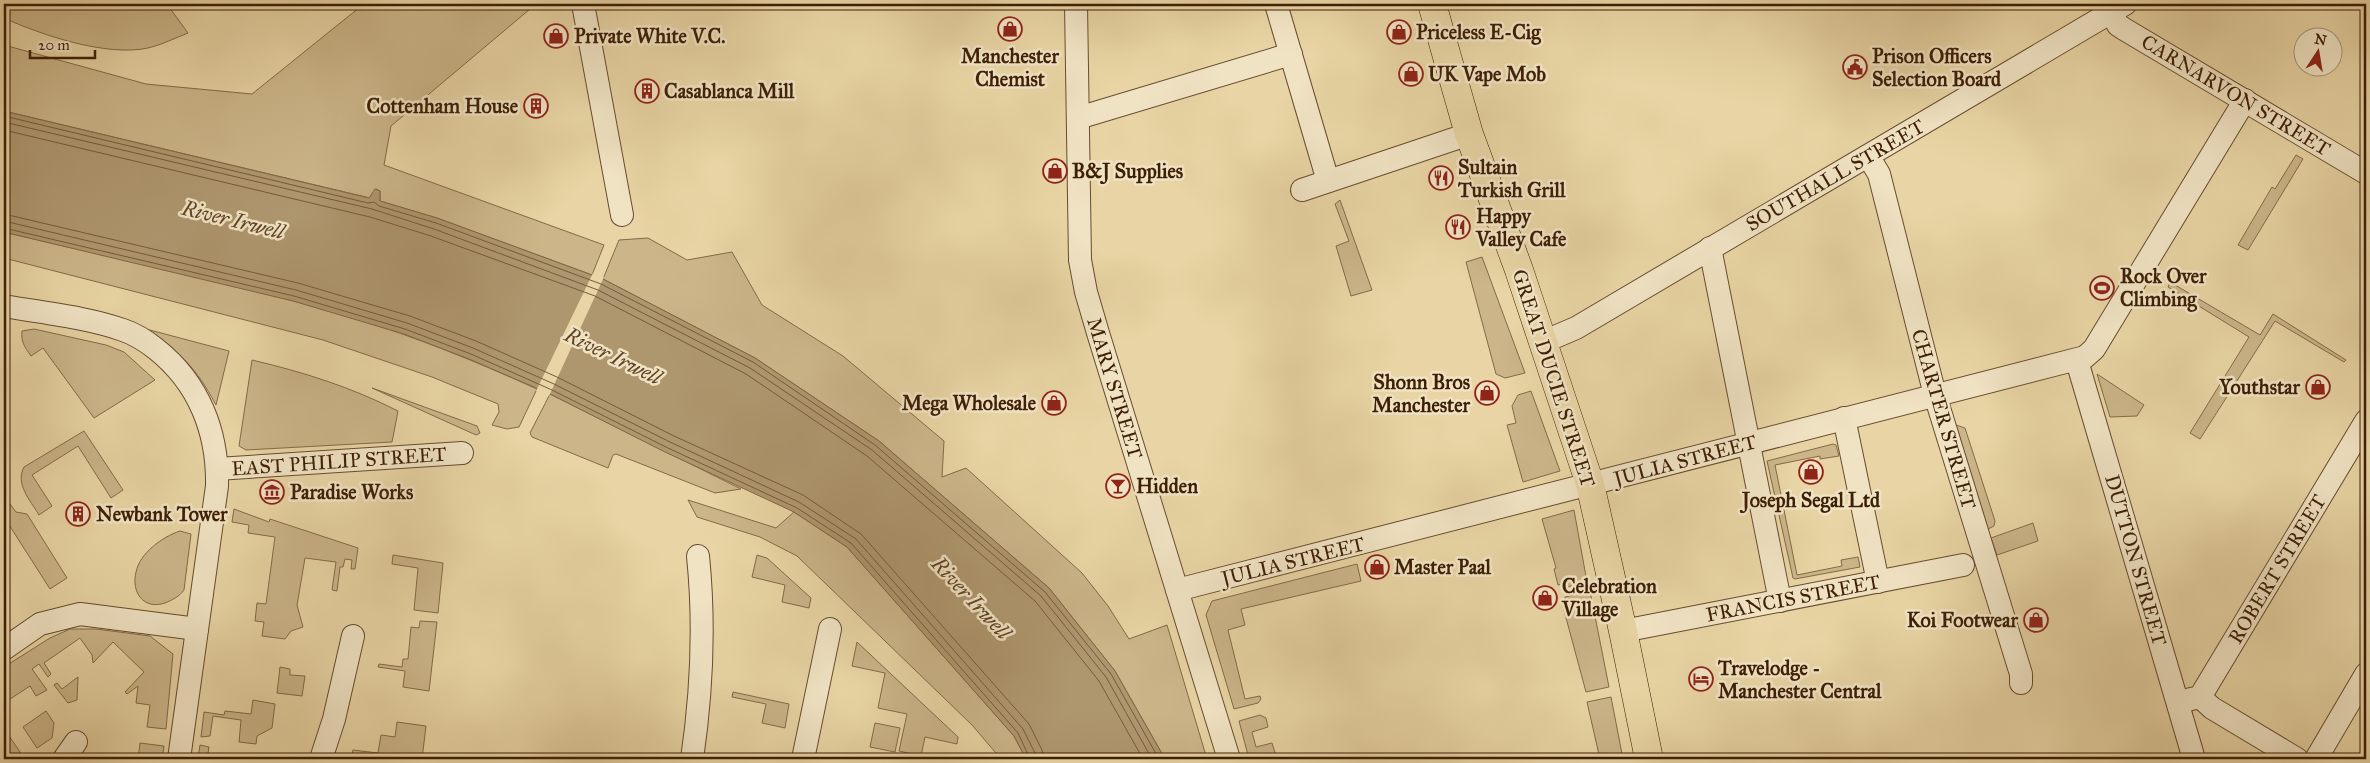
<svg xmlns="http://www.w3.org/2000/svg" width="2370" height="763" viewBox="0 0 2370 763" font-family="'IM FELL Great Primer',serif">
  <rect width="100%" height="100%" fill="#e8d4a4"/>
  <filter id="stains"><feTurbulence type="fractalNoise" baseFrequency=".004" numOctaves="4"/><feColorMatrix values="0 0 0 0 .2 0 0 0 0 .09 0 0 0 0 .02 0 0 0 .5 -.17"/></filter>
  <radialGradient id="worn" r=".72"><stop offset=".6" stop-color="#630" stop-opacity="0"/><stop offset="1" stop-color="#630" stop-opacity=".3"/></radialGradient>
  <g fill="#cbb589" stroke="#846a47">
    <path d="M 4,4 L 173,4 L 169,7 L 188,33 C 175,38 161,45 148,48 C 107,57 41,35 4,18 Z"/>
    <polygon points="358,4 536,4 391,126 384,165 604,245 592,275 437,218 380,201 380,191 376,189 370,198 4,111 4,45 146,84 252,94 360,7"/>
    <polygon points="2296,155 2303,159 2248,250 2238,245 2272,187 2275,189"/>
    <polygon points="1340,200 1372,290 1351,296 1336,246 1349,241 1335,204"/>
    <path d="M 4,232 C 120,260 239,283 353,318 C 417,337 477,362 537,389 L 519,427 L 507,429 L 492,425 L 499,412 L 498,404 L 432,377 L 323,340 L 4,258 Z"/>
    <polygon points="648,238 687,260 732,252 762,305 843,356 944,441 942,477 966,468 1082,573 1108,606 1129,639 1167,625 1207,759 1165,759 1115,671 1049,588 879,441 755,358 603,279 619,240"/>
    <polygon points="1482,257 1525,373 1505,378 1496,374 1466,262"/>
    <polygon points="2170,282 2260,335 2273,314 2346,360 2344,362 2275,321 2200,439 2190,433 2249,337 2168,287"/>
    <path d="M 34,329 L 106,345 L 124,352 L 155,380 L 94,418 L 43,348 L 31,356 C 24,346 21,342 22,331 Z"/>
    <path d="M 146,329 L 229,351 L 216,405 C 195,366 182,355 146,329 Z"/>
    <path d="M 252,360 C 303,372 351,387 398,411 L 392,442 L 246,450 L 239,446 Z"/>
    <polygon points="2097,374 2144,405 2137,416 2110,417"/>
    <polygon points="372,388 477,426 480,433 476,435"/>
    <polygon points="1531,391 1560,471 1523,482 1507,425 1516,423 1512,406 1518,395"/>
    <polygon points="550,394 741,489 715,493 616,454 613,455 608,468 532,437 530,433"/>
    <polygon points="1956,425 1965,428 1995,521 1994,526 1988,529"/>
    <path d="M 84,431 L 123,490 L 111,498 L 78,446 L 32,475 L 52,506 L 39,515 C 30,500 15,484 24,467 Z"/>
    <polygon points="1833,444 1836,445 1839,456 1820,459 1820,456 1775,465 1797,575 1842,566 1841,560 1858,557 1860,567 1795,579 1793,578 1767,461"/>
    <polygon points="4,496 16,512 27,514 67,578 50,589 4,517"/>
    <polygon points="688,500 776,528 794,512 847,547 1014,736 1026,759 1001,759 972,725 797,556 760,537 697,517"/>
    <polygon points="234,509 269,522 270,519 358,548 355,569 351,569 352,560 345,559 343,567 340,567 337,591 332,590 336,562 305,558 297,605 303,627 291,631 285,639 262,636 264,622 255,621 257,603 266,604 275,537 248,533 249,525 232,522"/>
    <polygon points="1574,510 1587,582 1563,588 1562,584 1558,585 1554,569 1556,568 1542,519"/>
    <polygon points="2033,523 2038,541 1997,555 1991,538"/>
    <path d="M 180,531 L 191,534 L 184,590 C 179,597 172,600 165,603 C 144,610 131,593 136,572 C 140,553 162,537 180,531 Z"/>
    <polygon points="393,555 443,563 438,613 414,610 418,568 392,564"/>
    <polygon points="757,555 767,558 811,598 809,608 782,602 785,585 752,577"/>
    <polygon points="1357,564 1361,581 1241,609 1245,625 1228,630 1245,699 1260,696 1261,699 1258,703 1234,709 1206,615 1212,601"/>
    <polygon points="1590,591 1609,687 1586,692 1562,603 1566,602 1565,597"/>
    <polygon points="420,621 437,622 429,691 403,687 405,671 378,667 379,664 402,667 403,659 408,659 411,627 419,628"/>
    <polygon points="70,629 96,629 150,636 173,654 166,729 147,727 150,705 136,703 138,686 127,694 125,692 144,672 113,642 93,663 92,655 80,638 44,663 51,674 48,677 39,664 32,669 47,690 36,696 30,686 4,703 4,667 50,638"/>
    <polygon points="857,642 958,737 957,744 925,737 921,756 899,751 907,714 878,708 885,673 852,666"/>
    <polygon points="280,667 290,669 290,675 305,676 302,696 277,693"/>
    <polygon points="78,677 77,700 68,703 54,685 57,683 62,689"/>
    <polygon points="733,692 789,704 785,728 762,723 766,704 732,697"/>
    <polygon points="1611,697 1623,759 1600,759 1587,702"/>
    <polygon points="253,700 275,704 272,728 257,736 256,744 239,742 241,720 213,716 210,736 201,737 204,712 224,715 225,711 251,714"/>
    <polygon points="46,711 54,723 52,738 37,748 23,727"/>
    <polygon points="1260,715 1266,718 1268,727 1252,732 1256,747 1272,743 1277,759 1249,759 1239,721"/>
    <polygon points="397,722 426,726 422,759 346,759 351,758 353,750 378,753 381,735 395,737"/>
    <polygon points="875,723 900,728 895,752 870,747"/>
    <polygon points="9,736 25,759 10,759 4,749 4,739"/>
    <polygon points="140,743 164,746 162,759 138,759"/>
    <polygon points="200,745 209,747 207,759 198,759"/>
  </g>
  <polygon fill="#ae966e" stroke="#816644" points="4,111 369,198 375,189 380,191 380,201 437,218 603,279 755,358 879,441 1049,588 1115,671 1165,759 1026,759 1014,736 847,547 794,512 665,452 550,394 469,359 404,334 293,301 4,232"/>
  <polygon fill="#e8d4a4" points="593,273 604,277 549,396 536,391"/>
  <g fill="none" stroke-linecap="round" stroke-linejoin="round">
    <g stroke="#765a3a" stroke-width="1">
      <polyline points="4,116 368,203 374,202 379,206 436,223 601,284 753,362 875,445 1045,592 1111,674 1159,759"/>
      <polyline points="4,122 372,209 434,229 598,290 750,368 872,450 1041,596 1106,677 1152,759"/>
      <polyline points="4,130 370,217 431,236 595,296 746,374 867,456 1035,601 1099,681 1143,759"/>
      <polyline points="4,214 298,283 410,316 476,341 557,377 674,436 803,495 861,534 1029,724 1042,750 1044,759"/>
      <polyline points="4,221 296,290 407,323 473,348 554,384 670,442 799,502 856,539 1023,729 1035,753 1037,759"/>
      <polyline points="4,228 294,296 405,329 471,354 552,390 668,448 797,508 851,543 1018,733 1030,759"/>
    </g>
    <g stroke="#684c2d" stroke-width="24">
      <g id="minor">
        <polyline points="583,4 622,215"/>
        <polyline points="1076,4 1080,260 1086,292 1098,333 1229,759"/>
        <polyline points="1276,4 1328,181"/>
        <polyline points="2111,12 2118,25 2124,29 2366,173"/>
        <polyline points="1078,118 1291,54"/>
        <polyline points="1868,156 1879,174 1935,395 2021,674 2021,683"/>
        <polyline points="1302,190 1469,134"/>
        <polyline points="1710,248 1780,601"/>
        <path d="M 4,306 C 43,313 86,317 123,330 C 135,334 146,341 156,349 C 199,383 218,432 217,486 L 179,759"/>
        <polyline points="1543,342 1576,328 2125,4"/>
        <polyline points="2077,361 2194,759"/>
        <polyline points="1844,418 1878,582"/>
        <polyline points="217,469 462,453"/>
        <polyline points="1177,590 2085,357 2094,349 2245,100"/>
        <polyline points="1623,631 1963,565"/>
        <polyline points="4,649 40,624 80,614 197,629"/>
        <polyline points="2200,697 2212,708 2297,759"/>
        <polyline points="2178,702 2200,697 2366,421"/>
        <polyline points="64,759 76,742"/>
        <polyline points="321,759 334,719 353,636"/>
        <path d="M 692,759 C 702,691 705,625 698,556"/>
        <polyline points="803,759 830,629"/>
        <polyline points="2316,759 2366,674"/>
      </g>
    </g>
    <g stroke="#3d1f05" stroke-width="29">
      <polyline id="trunk" points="1432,4 1469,134 1519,270 1590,484 1623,631 1649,759"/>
    </g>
    <use href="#minor" stroke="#f0e3c4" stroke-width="22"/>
    <use href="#trunk" stroke="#e8d4a4" stroke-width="28"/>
  </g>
  <defs>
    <g id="shop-ring" transform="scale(1.25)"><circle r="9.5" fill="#f0e3c4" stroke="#8f2418" stroke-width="1.5"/><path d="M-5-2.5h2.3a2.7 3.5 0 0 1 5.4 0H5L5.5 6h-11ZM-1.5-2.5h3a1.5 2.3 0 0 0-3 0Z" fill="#8f2418"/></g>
    <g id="civic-ring" transform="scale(1.25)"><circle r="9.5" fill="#f0e3c4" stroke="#8f2418" stroke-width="1.5"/><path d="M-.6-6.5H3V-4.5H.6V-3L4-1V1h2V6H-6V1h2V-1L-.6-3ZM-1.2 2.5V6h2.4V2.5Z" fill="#8f2418"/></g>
    <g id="building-ring" transform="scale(1.25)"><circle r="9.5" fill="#f0e3c4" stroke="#8f2418" stroke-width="1.5"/><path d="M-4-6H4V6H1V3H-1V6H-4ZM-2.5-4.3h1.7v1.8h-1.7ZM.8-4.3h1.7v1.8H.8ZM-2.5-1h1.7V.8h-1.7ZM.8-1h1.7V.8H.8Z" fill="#8f2418"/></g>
    <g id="restaurant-ring" transform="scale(1.25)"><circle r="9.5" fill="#f0e3c4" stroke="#8f2418" stroke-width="1.5"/><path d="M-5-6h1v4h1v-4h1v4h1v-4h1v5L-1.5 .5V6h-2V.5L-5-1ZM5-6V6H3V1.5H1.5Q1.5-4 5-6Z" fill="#8f2418"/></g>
    <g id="stadium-ring" transform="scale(1.25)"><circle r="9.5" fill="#f0e3c4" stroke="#8f2418" stroke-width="1.5"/><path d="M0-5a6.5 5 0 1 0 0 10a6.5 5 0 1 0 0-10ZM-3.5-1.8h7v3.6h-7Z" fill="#8f2418"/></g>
    <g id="bar-ring" transform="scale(1.25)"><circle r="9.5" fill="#f0e3c4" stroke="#8f2418" stroke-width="1.5"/><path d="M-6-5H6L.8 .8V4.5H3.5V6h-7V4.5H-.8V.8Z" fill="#8f2418"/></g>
    <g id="museum-ring" transform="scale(1.25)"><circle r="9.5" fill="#f0e3c4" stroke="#8f2418" stroke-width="1.5"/><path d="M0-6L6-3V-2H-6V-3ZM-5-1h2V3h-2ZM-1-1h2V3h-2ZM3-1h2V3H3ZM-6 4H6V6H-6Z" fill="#8f2418"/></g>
    <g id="hotel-ring" transform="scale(1.25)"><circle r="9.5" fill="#f0e3c4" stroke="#8f2418" stroke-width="1.5"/><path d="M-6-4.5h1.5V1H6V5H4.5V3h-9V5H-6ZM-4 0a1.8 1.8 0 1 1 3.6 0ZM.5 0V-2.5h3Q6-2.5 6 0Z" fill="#8f2418"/></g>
  </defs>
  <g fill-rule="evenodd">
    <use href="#shop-ring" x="1010" y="29"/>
    <use href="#shop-ring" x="1399" y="32"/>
    <use href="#shop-ring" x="556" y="36"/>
    <use href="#civic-ring" x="1855" y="67"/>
    <use href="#shop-ring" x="1411" y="74"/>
    <use href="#building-ring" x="647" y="91"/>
    <use href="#building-ring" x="536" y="106"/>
    <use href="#shop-ring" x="1055" y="171"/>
    <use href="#restaurant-ring" x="1441" y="178"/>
    <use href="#restaurant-ring" x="1458" y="227"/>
    <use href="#stadium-ring" x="2102" y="288"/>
    <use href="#shop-ring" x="2318" y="387"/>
    <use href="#shop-ring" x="1487" y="393"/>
    <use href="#shop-ring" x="1054" y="403"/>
    <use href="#shop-ring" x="1811" y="472"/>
    <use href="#bar-ring" x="1118" y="486"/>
    <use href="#museum-ring" x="272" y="492"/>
    <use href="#building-ring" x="78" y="514"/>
    <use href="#shop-ring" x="1377" y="567"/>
    <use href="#shop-ring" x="1545" y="598"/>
    <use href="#shop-ring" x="2036" y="620"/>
    <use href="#hotel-ring" x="1701" y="679"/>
  </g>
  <g text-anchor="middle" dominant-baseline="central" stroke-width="5" stroke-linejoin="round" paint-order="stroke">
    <g font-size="20" font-weight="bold" fill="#3d1f05" stroke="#f0e3c4" text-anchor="start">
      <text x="1416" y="32">Priceless E-Cig</text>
      <text x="574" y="36">Private White V.C.</text>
      <text x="1010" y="56" text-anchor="middle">Manchester<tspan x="1010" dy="23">Chemist</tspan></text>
      <text x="1872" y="56">Prison Officers<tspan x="1872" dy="23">Selection Board</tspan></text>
      <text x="1428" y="74">UK Vape Mob</text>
      <text x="664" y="91">Casablanca Mill</text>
      <text x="518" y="106" text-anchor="end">Cottenham House</text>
      <text x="1458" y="167">Sultain<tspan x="1458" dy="23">Turkish Grill</tspan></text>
      <text x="1072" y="171">B&amp;J Supplies</text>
      <text x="1476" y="216">Happy<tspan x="1476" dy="23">Valley Cafe</tspan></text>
      <text x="2120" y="276">Rock Over<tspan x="2120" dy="23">Climbing</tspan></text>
      <text x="1470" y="382" text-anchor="end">Shonn Bros<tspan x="1470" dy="23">Manchester</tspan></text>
      <text x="2300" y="387" text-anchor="end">Youthstar</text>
      <text x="1036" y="403" text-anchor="end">Mega Wholesale</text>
      <text x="1136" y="486">Hidden</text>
      <text x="290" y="492">Paradise Works</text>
      <text x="1811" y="500" text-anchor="middle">Joseph Segal Ltd</text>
      <text x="96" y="514">Newbank Tower</text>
      <text x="1394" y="567">Master Paal</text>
      <text x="1562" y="586">Celebration<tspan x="1562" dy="23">Village</tspan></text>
      <text x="2018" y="620" text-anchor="end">Koi Footwear</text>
      <text x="1718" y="668">Travelodge -<tspan x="1718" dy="23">Manchester Central</tspan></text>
    </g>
    <g font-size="20" fill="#3d1f05" stroke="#f0e3c4">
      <text transform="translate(2236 95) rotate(31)">CARNARVON STREET</text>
      <text transform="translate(1835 175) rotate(-30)">SOUTHALL STREET</text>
      <text transform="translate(1554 378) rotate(72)">GREAT DUCIE STREET</text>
      <text transform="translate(1115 388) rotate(73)">MARY STREET</text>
      <text transform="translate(1944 419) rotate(74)">CHARTER STREET</text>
      <text transform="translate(1685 460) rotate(-15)">JULIA STREET</text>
      <text transform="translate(339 461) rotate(-4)">EAST PHILIP STREET</text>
      <text transform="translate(2136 560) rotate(74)">DUTTON STREET</text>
      <text transform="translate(1293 561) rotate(-14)">JULIA STREET</text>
      <text transform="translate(2277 569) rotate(-59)">ROBERT STREET</text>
      <text transform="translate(1793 598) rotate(-11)">FRANCIS STREET</text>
    </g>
    <g font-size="21" font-style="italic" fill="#5f4324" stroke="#f0e3c4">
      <text transform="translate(233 220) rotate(14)">River Irwell</text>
      <text transform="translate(613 356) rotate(26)">River Irwell</text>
      <text transform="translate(971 598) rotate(47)">River Irwell</text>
    </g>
  </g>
  <rect width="2370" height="763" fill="none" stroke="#e8d4a4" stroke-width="20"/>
  <rect x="5" y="5" width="2360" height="753" fill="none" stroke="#3d1f05" stroke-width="2.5"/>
  <rect x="10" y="10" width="2350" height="743" fill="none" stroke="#3d1f05"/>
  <g transform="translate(2318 52) rotate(12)"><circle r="24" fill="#f0e3c4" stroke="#a89578"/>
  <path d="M0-4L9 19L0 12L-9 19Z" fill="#8f2418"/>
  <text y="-8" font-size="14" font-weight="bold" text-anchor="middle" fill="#3d1f05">N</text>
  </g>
  <path d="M30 50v8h65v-8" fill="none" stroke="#3d1f05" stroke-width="2.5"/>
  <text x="38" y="50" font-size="15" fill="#3d1f05" stroke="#f0e3c4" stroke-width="4" paint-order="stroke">20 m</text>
  <rect width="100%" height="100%" filter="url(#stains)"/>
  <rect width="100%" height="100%" fill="url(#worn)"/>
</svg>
